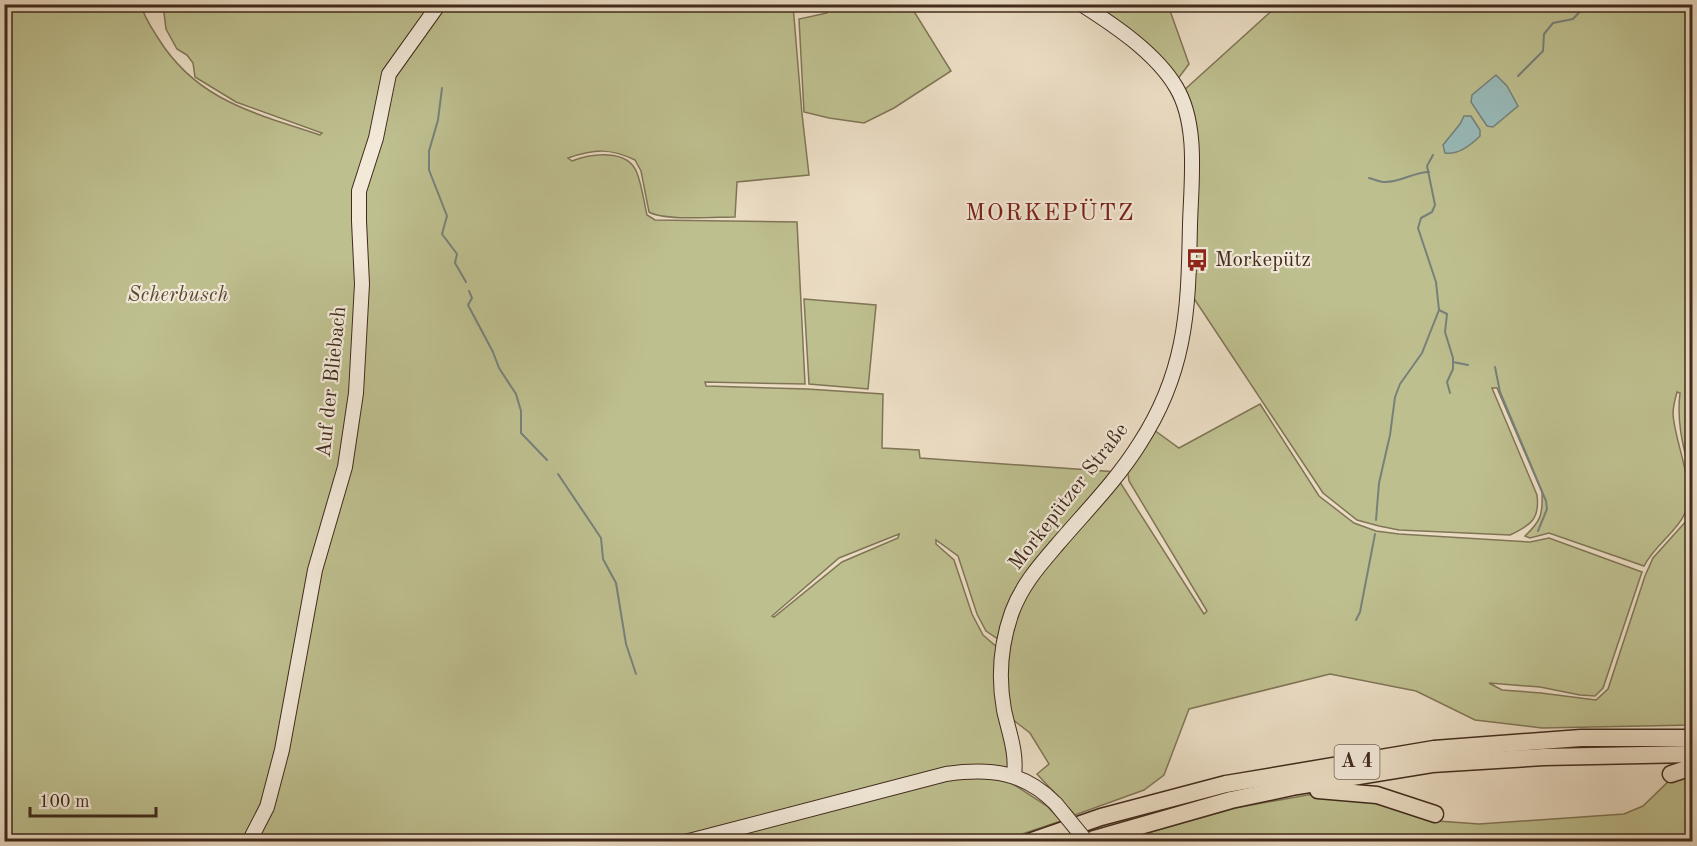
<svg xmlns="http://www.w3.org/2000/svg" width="1697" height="846" viewBox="0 0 1697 846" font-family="'Old Standard TT',serif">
  <rect width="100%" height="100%" fill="#ebddc4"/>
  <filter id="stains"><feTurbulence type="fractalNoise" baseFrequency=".00333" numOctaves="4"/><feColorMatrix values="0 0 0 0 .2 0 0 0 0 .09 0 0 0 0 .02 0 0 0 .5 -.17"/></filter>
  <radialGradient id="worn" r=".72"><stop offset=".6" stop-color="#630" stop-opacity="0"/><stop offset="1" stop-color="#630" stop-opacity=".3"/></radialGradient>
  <g fill="#bebf8f" stroke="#807556" stroke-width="1.5" fill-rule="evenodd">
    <path d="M 5,5 L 141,5 C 144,17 151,27 158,38 C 197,101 255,113 320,135 L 322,133 L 236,102 L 195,77 L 193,63 L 187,55 L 177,49 L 166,29 L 163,5 L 793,5 L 802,114 L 809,175 L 737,182 L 735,217 C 715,217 664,221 649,212 L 641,171 L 635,160 C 610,148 595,149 568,158 L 572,161 C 590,154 628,148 637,173 C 642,186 644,202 647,215 L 655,220 L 797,222 L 805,384 L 705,382 L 706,386 L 807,389 L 883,394 L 882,448 L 919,450 L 920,458 L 1117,472 L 1025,578 L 1001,641 L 986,631 L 977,614 L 958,556 L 936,540 L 936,544 L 954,560 L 972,614 L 983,635 L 998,648 L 1004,728 L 1013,784 L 1047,806 L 1061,821 L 1001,841 L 5,842 ZM 899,534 L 898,538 L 842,562 L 774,617 L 772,616 L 839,558 Z"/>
    <polygon points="825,5 910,5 951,71 894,108 864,123 829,118 804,112 799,19 827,13"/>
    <polygon points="1090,5 1168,5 1189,64 1177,80"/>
    <path d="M 1278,5 L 1692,5 L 1692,483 C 1685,452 1676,426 1680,393 L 1677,392 C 1675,399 1673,407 1673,414 C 1675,445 1697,486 1684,515 C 1677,531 1654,546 1644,566 L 1549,533 L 1530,538 L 1525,536 C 1541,521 1543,514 1542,492 L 1497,388 L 1492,388 L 1537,495 C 1540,519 1531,525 1510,535 L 1399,530 L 1379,526 L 1357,520 L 1323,493 L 1191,294 L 1197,157 L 1182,92 Z"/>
    <polygon points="804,299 876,305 868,389 809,384"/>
    <polygon points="1260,404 1319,496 1354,523 1376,531 1399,534 1530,542 1549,538 1642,572 1603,688 1595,696 1580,695 1540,687 1489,683 1502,690 1541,693 1596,700 1608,689 1645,576 1653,558 1689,518 1692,503 1692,725 1542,728 1475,720 1416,691 1330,674 1189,709 1164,775 1144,790 1075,815 1037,774 1049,764 1030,733 1012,719 1007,688 1007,649 1015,613 1030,580 1118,479 1204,614 1207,611 1129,481 1127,466 1154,430 1179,448"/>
    <polygon points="1692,770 1692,841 1116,842 1235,808 1313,794 1388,802 1438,821 1479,824 1624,814 1643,806 1674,776"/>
  </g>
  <g fill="#99bbba" stroke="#76817b" stroke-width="1.5">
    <polygon points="1496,75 1507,86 1518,106 1493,127 1487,126 1471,102 1472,95"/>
    <path d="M 1464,116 L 1471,116 L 1480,130 L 1480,136 C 1471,145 1458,155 1445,153 L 1443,145 L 1460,124 Z"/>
  </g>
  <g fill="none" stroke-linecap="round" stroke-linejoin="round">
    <g stroke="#76817b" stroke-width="2">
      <polyline points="1518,76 1543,51 1544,34 1553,23 1573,19 1587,4"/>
      <polyline points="442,88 438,120 429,151 429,170 447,216 442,234 457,254 455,263 466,282"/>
      <polyline points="1433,155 1427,166 1435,205 1432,212 1421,218 1418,228 1436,282 1439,310 1447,314 1445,332 1453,358 1453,369 1447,382 1450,393"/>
      <path d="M 1369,178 C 1374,179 1380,182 1384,182 C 1400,183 1413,172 1429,172"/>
      <polyline points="469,291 472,298 468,305 493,352 499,368 516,394 521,411 521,433 547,460"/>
      <polyline points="1453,362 1468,365"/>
      <polyline points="1495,367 1500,392 1546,501 1547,509 1538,531"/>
      <polyline points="558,474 601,538 603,559 616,583 626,644 636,674"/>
      <polyline points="1376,520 1379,483 1390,435 1395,397 1400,384 1422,353 1439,310"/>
      <polyline points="1356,620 1360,612 1375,534"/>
    </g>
    <g stroke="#412b1c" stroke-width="16">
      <g id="secondary">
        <path d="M 1014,776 C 1017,752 1009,733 1004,710 C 998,677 1001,643 1012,612 C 1022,585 1039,566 1057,545 C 1086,511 1117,480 1140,443 C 1160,412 1174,378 1181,343 C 1189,304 1189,264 1190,225 C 1191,183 1199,125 1176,87 C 1156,53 1114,25 1081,4"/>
        <polyline points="249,842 267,807 282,750 315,570 345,467 356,393 362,284 359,221 359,191 376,138 389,74 439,4"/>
        <path d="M 685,842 L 946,774 C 990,768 1024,771 1056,804"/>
      </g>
    </g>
    <g stroke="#412b1c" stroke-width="19">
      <g id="highway">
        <polyline points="1671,774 1692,767"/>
        <polyline points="1318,790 1377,795 1435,814"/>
        <polyline points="1029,842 1101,817 1226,784 1434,749 1581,738 1692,738"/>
        <polyline points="1084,842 1231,800 1297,786 1432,764 1544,757 1692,754"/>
      </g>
    </g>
    <use href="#secondary" stroke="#f2e9d9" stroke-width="14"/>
    <use href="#highway" stroke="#ebddc4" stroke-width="16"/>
    <g stroke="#412b1c" stroke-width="16" stroke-linecap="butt">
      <polyline id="secondary-bridge" points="1056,804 1087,842"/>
    </g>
    <use href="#secondary-bridge" stroke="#f2e9d9" stroke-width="14"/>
  </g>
  <defs>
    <g id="bus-bare" transform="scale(1.8)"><path d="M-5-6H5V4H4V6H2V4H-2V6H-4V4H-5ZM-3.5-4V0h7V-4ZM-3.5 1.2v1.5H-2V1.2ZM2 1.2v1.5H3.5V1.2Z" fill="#8f2418" stroke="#f2e9d9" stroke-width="2.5" paint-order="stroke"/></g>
  </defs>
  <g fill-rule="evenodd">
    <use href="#bus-bare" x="1197" y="260"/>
  </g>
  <g text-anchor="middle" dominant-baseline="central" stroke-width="4.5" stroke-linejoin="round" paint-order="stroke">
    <rect fill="#f2e9d9" stroke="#766455" stroke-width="1.5" x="1334.5" y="745" width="45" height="34" rx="4.5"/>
    <g font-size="20" font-weight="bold" fill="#412b1c">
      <text x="1357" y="762">A 4</text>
    </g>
    <g font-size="21" fill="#412b1c" stroke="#f2e9d9" text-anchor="start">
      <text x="1215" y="260">Morkepütz</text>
    </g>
    <g font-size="21" font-style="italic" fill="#5a4933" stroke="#f2e9d9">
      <text x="178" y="295">Scherbusch</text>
    </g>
    <g font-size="21" fill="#412b1c" stroke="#f2e9d9">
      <text transform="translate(332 382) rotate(-84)">Auf der Bliebach</text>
      <text transform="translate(1069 497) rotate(-52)">Morkepützer Straße</text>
    </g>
    <g font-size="24" letter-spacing="1.5" fill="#7a1f14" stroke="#f2e9d9">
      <text x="1050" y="214">MORKEPÜTZ</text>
    </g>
  </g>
  <rect width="1697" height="846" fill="none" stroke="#ebddc4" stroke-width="24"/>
  <rect x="6" y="6" width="1685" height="834" fill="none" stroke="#412b1c" stroke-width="3"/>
  <rect x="12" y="12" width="1673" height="822" fill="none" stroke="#412b1c" stroke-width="1.5"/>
  <path d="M30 807v9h126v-9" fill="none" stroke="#412b1c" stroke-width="3"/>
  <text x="39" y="807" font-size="18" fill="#412b1c" stroke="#f2e9d9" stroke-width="4.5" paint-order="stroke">100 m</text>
  <rect width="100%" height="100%" filter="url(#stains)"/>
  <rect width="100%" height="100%" fill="url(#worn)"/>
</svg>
